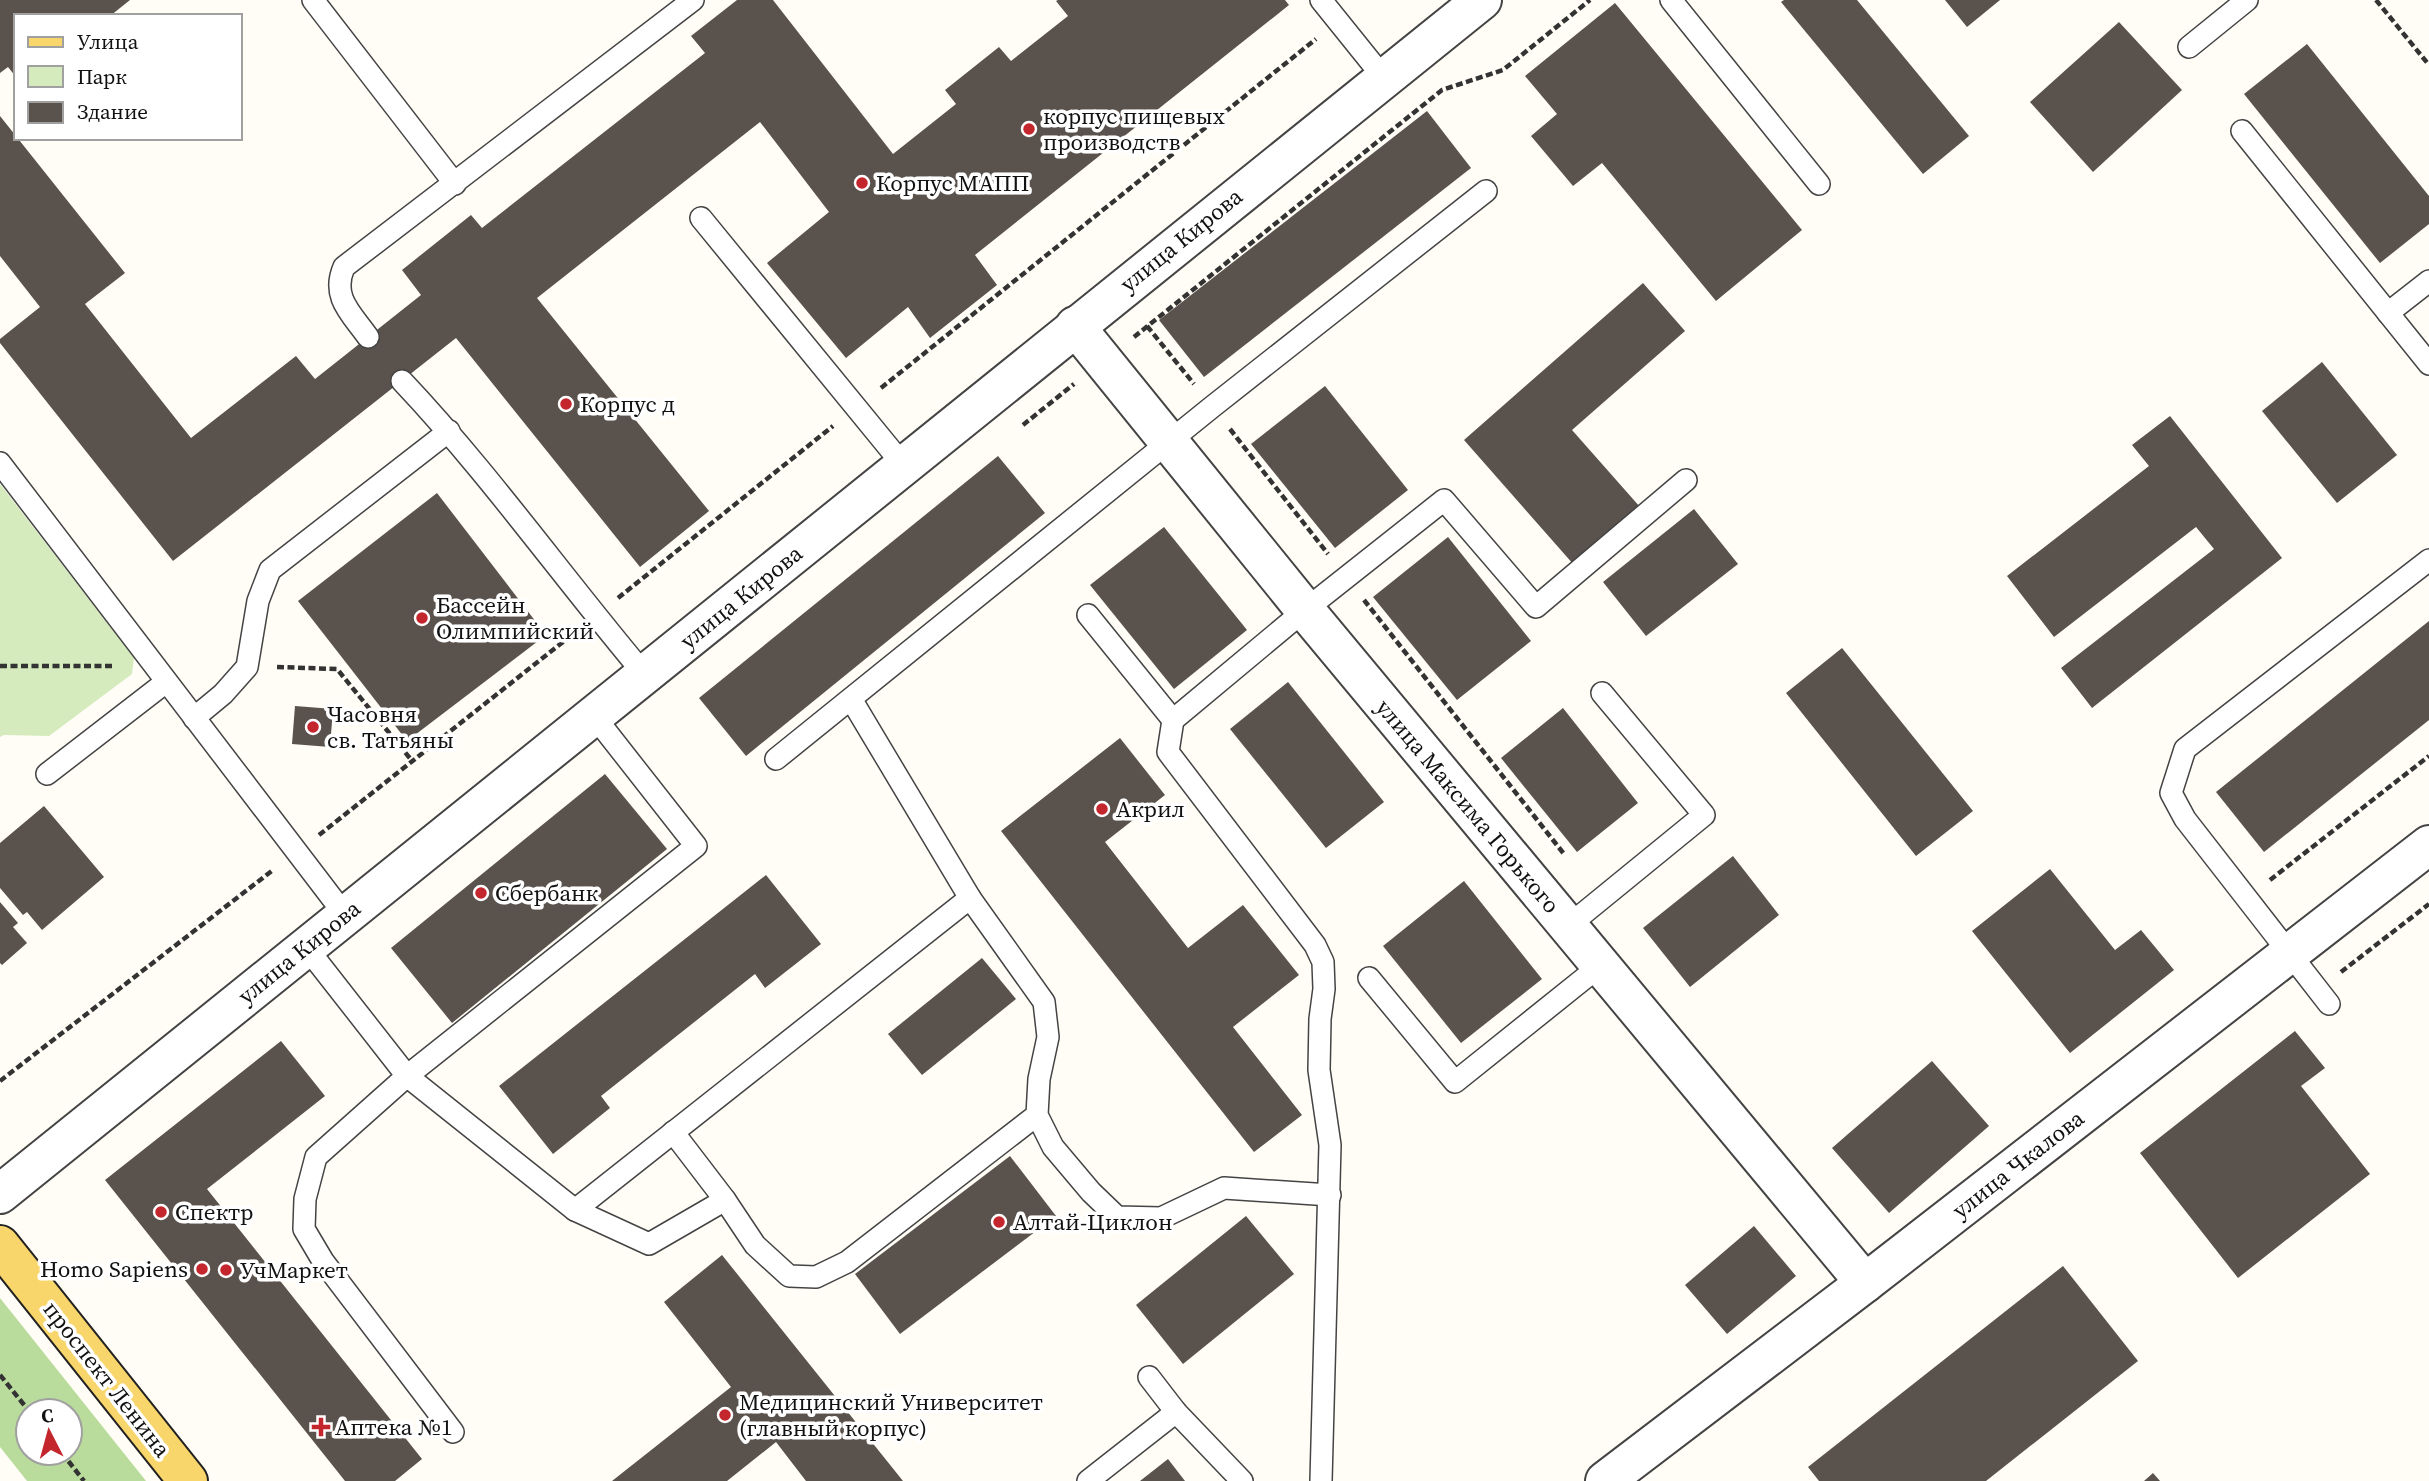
<svg xmlns="http://www.w3.org/2000/svg" width="2429" height="1481" viewBox="0 0 2429 1481" font-family="'Source Serif 4',serif">
  <rect width="100%" height="100%" fill="#fffdf5"/>
  <polygon fill="#d5ebbd" points="0,484 134,658 132,674 49,736 4,735 0,737"/>
  <path fill="#b9dc9c" fill-rule="evenodd" d="M 0,1298 L 146,1481 L 27,1481 L 0,1447 ZM 28,1411 L 70,1411 L 70,1453 L 28,1453 Z"/>
  <g fill="#5a524d">
    <polygon points="0,0 130,0 110,16 16,16 16,77 8,67 0,73"/>
    <polygon points="737,0 773,0 893,154 956,104 945,90 999,47 1011,61 1068,16 1056,1 1058,0 1285,0 1289,5 975,255 997,285 930,338 908,307 846,358 767,263 829,212 760,122 537,298 709,511 640,567 456,338 173,561 0,343 0,339 40,307 0,256 0,116 125,273 85,304 191,438 296,356 315,379 421,295 402,270 471,215 482,228 705,53 691,36"/>
    <polygon points="1784,0 1857,0 1969,136 1923,174 1781,2"/>
    <polygon points="1945,0 2000,0 1967,27"/>
    <polygon points="1615,3 1802,230 1716,301 1602,163 1573,186 1531,136 1557,114 1525,76"/>
    <polygon points="2119,22 2182,90 2093,172 2030,102"/>
    <polygon points="2307,44 2429,196 2429,224 2380,263 2244,94"/>
    <polygon points="1427,111 1471,168 1204,377 1159,320"/>
    <polygon points="1643,283 1685,331 1572,430 1640,507 1574,565 1464,440"/>
    <polygon points="2322,362 2397,455 2337,503 2262,411"/>
    <polygon points="1325,386 1408,490 1335,548 1251,444"/>
    <polygon points="2170,416 2282,558 2092,708 2061,668 2214,549 2196,527 2054,637 2007,576 2149,466 2132,445"/>
    <polygon points="998,456 1045,513 746,756 699,698"/>
    <polygon points="437,493 546,635 407,741 298,601"/>
    <polygon points="1694,509 1738,564 1646,636 1603,582"/>
    <polygon points="1164,527 1247,630 1174,689 1090,585"/>
    <polygon points="1448,537 1531,641 1457,700 1373,597"/>
    <polygon points="2429,621 2429,720 2264,852 2216,792"/>
    <polygon points="1842,648 1973,811 1916,856 1786,693"/>
    <polygon points="1288,682 1384,802 1326,848 1230,729"/>
    <polygon points="295,706 333,709 330,747 292,744"/>
    <polygon points="1563,708 1638,803 1577,852 1501,758"/>
    <polygon points="1120,738 1165,795 1105,842 1188,948 1243,905 1299,975 1233,1027 1302,1115 1254,1152 1001,831"/>
    <polygon points="605,774 667,849 452,1023 391,948"/>
    <polygon points="44,806 104,877 42,930 27,912 23,915 0,888 0,843"/>
    <polygon points="1733,856 1779,915 1690,987 1643,928"/>
    <polygon points="2050,869 2115,950 2141,930 2174,970 2070,1053 1972,931"/>
    <polygon points="766,875 821,944 765,988 755,974 601,1096 610,1108 553,1154 499,1086"/>
    <polygon points="1464,881 1542,979 1461,1043 1383,946"/>
    <polygon points="0,902 18,923 13,927 27,943 2,965 0,963"/>
    <polygon points="982,958 1016,999 922,1075 888,1034"/>
    <polygon points="2295,1031 2325,1068 2301,1086 2370,1174 2238,1278 2140,1153"/>
    <polygon points="281,1041 325,1096 207,1189 422,1459 395,1481 345,1481 105,1180"/>
    <polygon points="1932,1061 1989,1126 1889,1213 1832,1148"/>
    <polygon points="1010,1156 1056,1216 900,1334 855,1274"/>
    <polygon points="1246,1216 1294,1274 1183,1364 1136,1305"/>
    <polygon points="1754,1226 1796,1276 1727,1334 1685,1285"/>
    <polygon points="722,1255 903,1481 806,1481 776,1442 727,1481 612,1481 731,1387 664,1302"/>
    <polygon points="2063,1266 2138,1361 1986,1481 1819,1481 1808,1467"/>
    <polygon points="1168,1459 1185,1481 1140,1481"/>
    <polygon points="2153,1473 2160,1481 2144,1481"/>
  </g>
  <g fill="none" stroke-linecap="round" stroke-linejoin="round">
    <g stroke="#444" stroke-width="24">
      <g id="lane">
        <polyline points="313,0 455,184"/>
        <polyline points="1321,0 1383,77"/>
        <polyline points="1671,0 1819,184"/>
        <polyline points="2189,47 2247,0"/>
        <polyline points="2242,131 2429,364"/>
        <polyline points="701,218 904,466"/>
        <polyline points="2388,313 2429,281"/>
        <path d="M 368,337 C 351,313 331,297 344,267 L 693,0"/>
        <path d="M 402,381 C 489,473 563,578 645,675"/>
        <polyline points="0,463 345,915"/>
        <polyline points="1088,615 1173,720"/>
        <polyline points="851,699 970,898"/>
        <polyline points="194,718 223,694 247,667 258,601 270,570 449,431"/>
        <polyline points="776,759 1212,407 1486,191"/>
        <polyline points="47,774 166,682"/>
        <polyline points="1568,926 1704,815 1602,693"/>
        <polyline points="306,947 407,1076 316,1157 305,1199 304,1229 323,1261 453,1432"/>
        <polyline points="1369,978 1455,1082 1601,965"/>
        <polyline points="2329,1004 2185,819 2171,793 2185,749 2429,560"/>
        <polyline points="1037,1115 847,1262 816,1277 789,1276 755,1245 725,1200 649,1244 575,1210 970,898 1044,1002 1048,1037 1039,1079 1037,1115 1053,1147 1091,1192 1117,1217 1161,1218 1224,1188 1330,1195"/>
        <polyline points="673,1132 725,1200"/>
        <polyline points="575,1210 407,1076 696,846 594,716"/>
        <polyline points="1149,1377 1176,1412 1242,1481"/>
        <polyline points="1088,1481 1176,1412"/>
        <polyline points="1321,1481 1330,1145 1319,1070 1320,1019 1324,989 1323,962 1315,945 1168,752 1173,720 1305,610 1444,500 1536,607 1686,480"/>
      </g>
    </g>
    <g stroke="#444" stroke-width="42">
      <g id="street">
        <polyline points="1075,326 1305,610 1865,1283"/>
        <polyline points="0,1194 1482,0"/>
        <polyline points="1605,1481 1865,1283 2429,845"/>
      </g>
    </g>
    <g stroke="#222" stroke-width="42">
      <polyline id="primary" points="0,1245 188,1481"/>
    </g>
    <g stroke="#333" stroke-width="4.5" stroke-dasharray="7 3.5" stroke-linecap="butt">
      <polyline points="2376,0 2429,65"/>
      <polyline points="1147,326 1194,384"/>
      <polyline points="1134,337 1442,90 1503,70 1590,0"/>
      <polyline points="881,388 1316,39"/>
      <polyline points="1023,425 1074,384"/>
      <polyline points="1230,429 1328,554"/>
      <polyline points="618,598 833,426"/>
      <polyline points="1364,600 1564,854"/>
      <polyline points="0,666 115,666"/>
      <polyline points="277,667 337,669 413,762"/>
      <polyline points="319,835 573,634"/>
      <polyline points="2270,880 2429,756"/>
      <polyline points="2341,972 2429,904"/>
      <polyline points="0,1081 273,870"/>
      <polyline points="0,1375 29,1411"/>
      <polyline points="62,1453 84,1481"/>
    </g>
    <use href="#lane" stroke="#fff" stroke-width="21"/>
    <use href="#street" stroke="#fff" stroke-width="38"/>
    <use href="#primary" stroke="#f9d66b" stroke-width="38"/>
  </g>
  <g fill="#c4262e" stroke="#fff" stroke-width="2.5">
    <circle cx="1029" cy="129" r="7"/>
    <circle cx="862" cy="183" r="7"/>
    <circle cx="566" cy="404" r="7"/>
    <circle cx="422" cy="618" r="7"/>
    <circle cx="313" cy="727" r="7"/>
    <circle cx="1102" cy="809" r="7"/>
    <circle cx="481" cy="893" r="7"/>
    <circle cx="161" cy="1212" r="7"/>
    <circle cx="999" cy="1222" r="7"/>
    <circle cx="202" cy="1269" r="7"/>
    <circle cx="226" cy="1270" r="7"/>
    <circle cx="725" cy="1415" r="7"/>
    <path d="M317.5 1416.5h7v7h7v7h-7v7h-7v-7h-7v-7h7z"/>
  </g>
  <g text-anchor="middle" dominant-baseline="central" stroke-width="7" stroke-linejoin="round" paint-order="stroke">
    <g font-size="23" fill="#111" stroke="#fff" text-anchor="start">
      <text x="1043" y="116">корпус пищевых<tspan x="1043" dy="26">производств</tspan></text>
      <text x="876" y="183">Корпус МАПП</text>
      <text x="580" y="404">Корпус д</text>
      <text x="436" y="605">Бассейн<tspan x="436" dy="26">Олимпийский</tspan></text>
      <text x="327" y="714">Часовня<tspan x="327" dy="26">св. Татьяны</tspan></text>
      <text x="1116" y="809">Акрил</text>
      <text x="495" y="893">Сбербанк</text>
      <text x="175" y="1212">Спектр</text>
      <text x="1013" y="1222">Алтай-Циклон</text>
      <text x="188" y="1269" text-anchor="end">Homo Sapiens</text>
      <text x="240" y="1270">УчМаркет</text>
      <text x="739" y="1402">Медицинский Университет<tspan x="739" dy="26">(главный корпус)</tspan></text>
      <text x="335" y="1427">Аптека №1</text>
    </g>
    <g font-size="23" fill="#111" stroke="#fff">
      <text transform="translate(1181 240) rotate(-39)">улица Кирова</text>
      <text transform="translate(741 597) rotate(-39)">улица Кирова</text>
      <text transform="translate(1468 806) rotate(50)">улица Максима Горького</text>
      <text transform="translate(299 952) rotate(-39)">улица Кирова</text>
      <text transform="translate(2018 1164) rotate(-38)">улица Чкалова</text>
      <text transform="translate(107 1379) rotate(52)">проспект Ленина</text>
    </g>
  </g>
  <rect x="14" y="14" width="228" height="126" fill="#ffffff" stroke="#a0a0a0" stroke-width="2"/>
  <rect x="28" y="37" width="35" height="10" fill="#f9d66b" stroke="#a0a0a0" stroke-width="2"/>
  <text x="77" y="49" font-size="21" fill="#111111">Улица</text>
  <rect x="28" y="66" width="35" height="21" fill="#d5ebbd" stroke="#a0a0a0" stroke-width="2"/>
  <text x="77" y="84" font-size="21" fill="#111111">Парк</text>
  <rect x="28" y="102" width="35" height="21" fill="#5a524d" stroke="#a0a0a0" stroke-width="2"/>
  <text x="77" y="119" font-size="21" fill="#111111">Здание</text>
  <g transform="translate(49 1432) rotate(354)"><circle r="33" fill="#ffffff" stroke="#a0a0a0" stroke-width="2"/>
  <path d="M0-5L12 26L0 18L-12 26Z" fill="#c4262e"/>
  <text y="-10" font-size="19" font-weight="bold" text-anchor="middle" fill="#111111">С</text>
  </g>
</svg>
